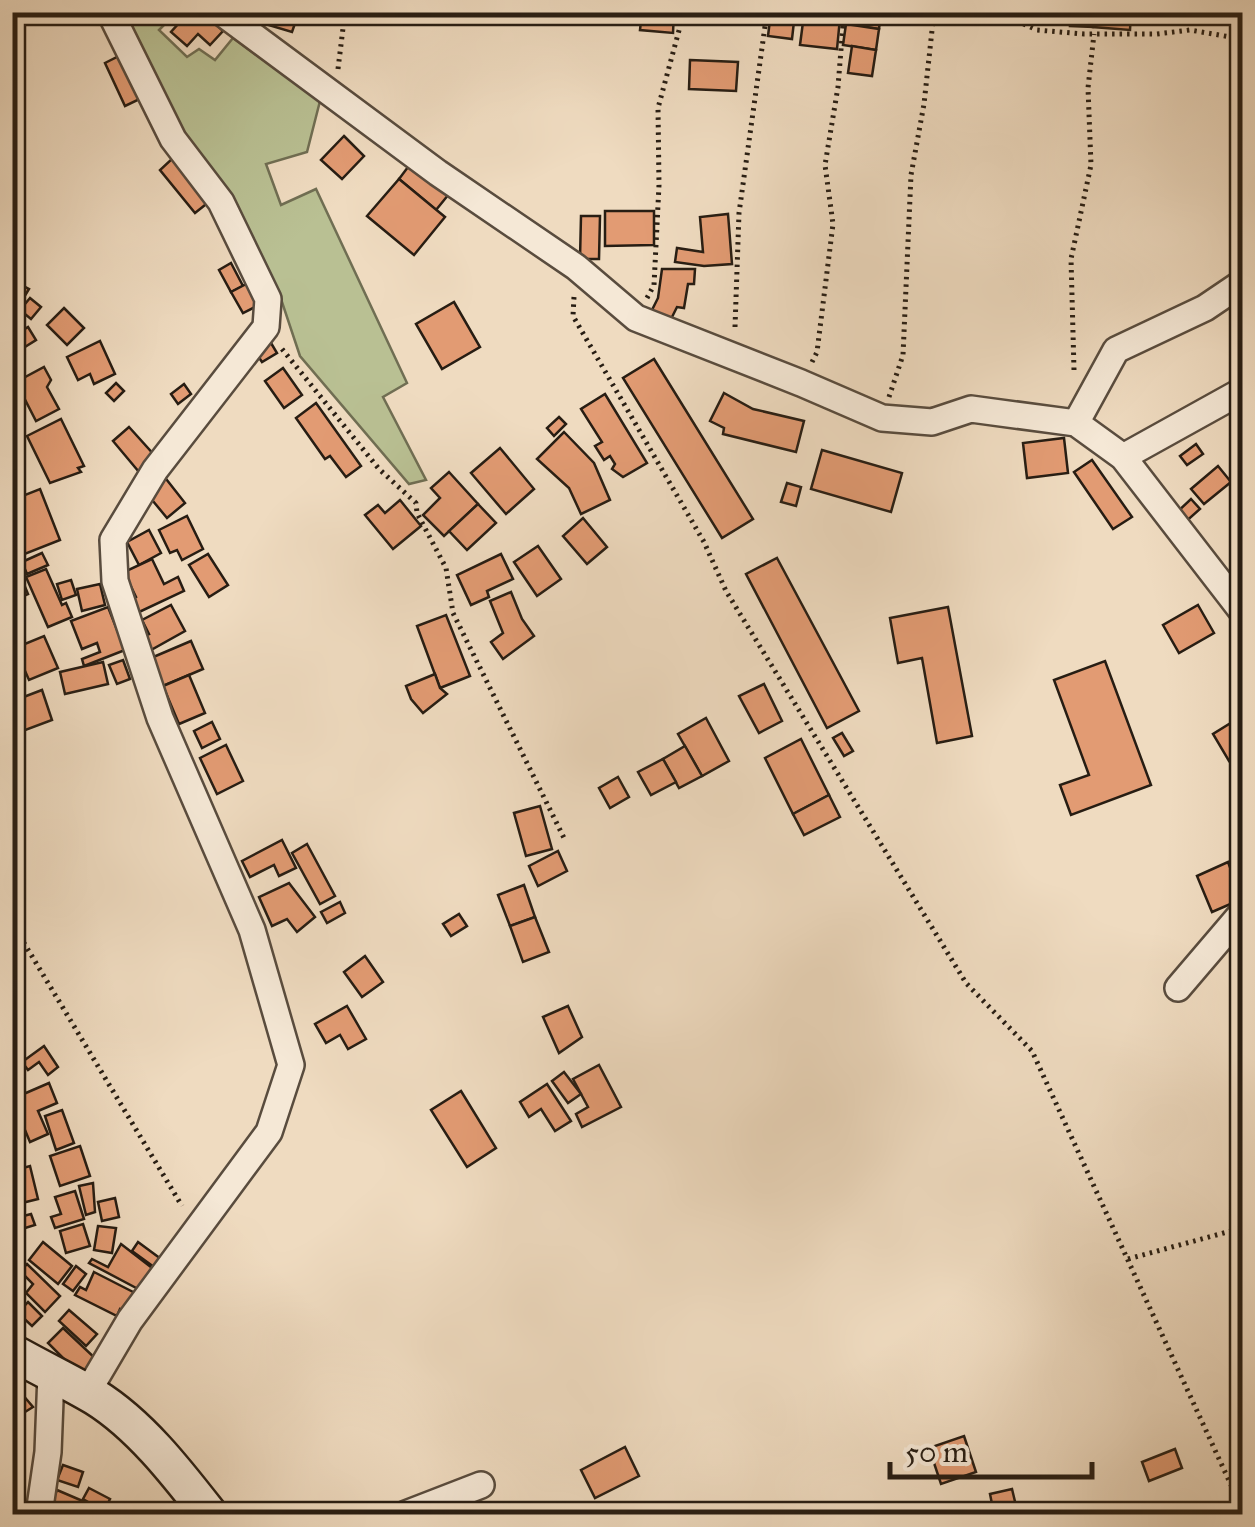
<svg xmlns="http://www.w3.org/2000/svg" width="1255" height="1527" viewBox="0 0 1255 1527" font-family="'IM FELL Great Primer',serif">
  <rect width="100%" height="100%" fill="#efdbc0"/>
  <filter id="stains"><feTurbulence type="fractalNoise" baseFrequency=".002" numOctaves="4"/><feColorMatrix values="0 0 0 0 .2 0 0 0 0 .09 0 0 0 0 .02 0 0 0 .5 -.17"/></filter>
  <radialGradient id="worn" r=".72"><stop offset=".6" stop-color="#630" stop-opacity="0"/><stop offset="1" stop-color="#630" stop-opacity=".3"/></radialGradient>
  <polygon fill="#b9c093" stroke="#706e53" stroke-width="2.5" points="121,13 176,13 159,30 187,57 199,49 215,60 233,38 320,101 307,152 266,164 281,205 316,189 407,383 383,397 426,480 409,484 300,356 281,299 237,211 180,133"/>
  <g fill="#e29b73" stroke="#271d13" stroke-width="2.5">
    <polygon points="189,12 204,12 223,31 210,45 198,34 187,46 171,32"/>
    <polygon points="269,12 299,12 292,32 265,24"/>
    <polygon points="642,12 674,12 673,33 640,30"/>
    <polygon points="771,12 795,13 792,39 768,36"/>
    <polygon points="848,12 881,12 879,29 846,24"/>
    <polygon points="1071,12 1094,12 1093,27 1070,26"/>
    <polygon points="1094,12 1131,13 1130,30 1093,27"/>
    <polygon points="1146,12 1181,12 1180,24 1146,23"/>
    <polygon points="828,17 840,18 837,49 800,45 803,22 827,24"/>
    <polygon points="846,24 879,29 876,50 843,45"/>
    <polygon points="852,46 876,50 872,76 848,73"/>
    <polygon points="123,54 144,97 125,106 105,63"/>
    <polygon points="690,60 738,62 736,91 689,89"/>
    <polygon points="344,136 364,156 342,179 321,160"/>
    <polygon points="174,157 210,201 195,213 160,170"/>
    <polygon points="411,163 449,194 436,210 399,179"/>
    <polygon points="399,179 445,217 414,255 367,216"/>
    <polygon points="605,211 654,211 654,245 605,246"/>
    <polygon points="728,214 732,264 704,266 675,262 677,248 703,252 700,217"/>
    <polygon points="581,216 600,216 599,259 580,259"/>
    <polygon points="231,263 243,286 231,292 219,270"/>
    <polygon points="662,269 695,269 694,284 688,284 684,308 677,307 668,325 649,316 658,298"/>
    <polygon points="12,280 29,289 12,317"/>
    <polygon points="250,282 261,304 243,313 231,292"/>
    <polygon points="30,298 41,307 31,319 20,310"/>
    <polygon points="454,302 480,347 442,369 416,324"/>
    <polygon points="64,308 84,328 67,345 47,325"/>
    <polygon points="28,327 36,340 12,355 12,337"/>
    <polygon points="100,341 115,374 94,384 90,374 78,380 67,357"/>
    <polygon points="271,343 277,353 262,362 256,353"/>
    <polygon points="654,359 753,519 722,538 623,378"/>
    <polygon points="44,367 51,380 47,387 59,409 36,421 16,382"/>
    <polygon points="283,368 302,395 284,408 265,381"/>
    <polygon points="116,383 124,391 114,401 106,393"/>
    <polygon points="184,384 191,394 178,404 171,394"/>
    <polygon points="724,393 753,409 804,421 796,452 723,434 724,428 710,421"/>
    <polygon points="605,394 647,463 623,477 612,469 615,464 610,456 604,460 595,446 602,442 581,409"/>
    <polygon points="316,403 361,466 346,477 330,456 325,459 296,418"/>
    <polygon points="559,417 566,424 554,436 547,428"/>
    <polygon points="61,419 84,466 78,468 81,472 50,483 27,436"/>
    <polygon points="129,427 156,457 139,472 113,441"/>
    <polygon points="564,432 594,463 610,500 581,514 569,488 537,459"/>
    <polygon points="1064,438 1068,473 1027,478 1023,443"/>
    <polygon points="1196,444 1203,454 1187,465 1180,456"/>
    <polygon points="500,448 534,489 506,514 471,473"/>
    <polygon points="822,450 902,473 891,512 811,489"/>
    <polygon points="1092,460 1132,517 1113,529 1074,472"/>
    <polygon points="1218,466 1231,482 1204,504 1191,489"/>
    <polygon points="449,472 478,504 444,536 423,515 440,498 431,488"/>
    <polygon points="163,475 185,503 167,518 148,495"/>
    <polygon points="787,483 801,487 796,506 781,502"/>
    <polygon points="40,489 60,540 12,559 12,500"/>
    <polygon points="1191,499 1200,509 1182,525 1174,515"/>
    <polygon points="400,500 421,526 393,549 365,515 378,505 385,513"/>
    <polygon points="478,504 496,523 467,550 449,531"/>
    <polygon points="187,516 203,549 182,560 177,550 170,553 159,530"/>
    <polygon points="583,518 607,547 587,564 563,536"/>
    <polygon points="149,530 161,553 139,565 127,542"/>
    <polygon points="538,546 561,579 537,596 514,562"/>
    <polygon points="42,553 48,565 27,574 22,562"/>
    <polygon points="208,554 228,585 209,597 189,565"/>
    <polygon points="501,554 513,579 487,591 489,597 471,605 457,575"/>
    <polygon points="777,558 859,711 827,728 746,574"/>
    <polygon points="152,559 164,584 178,577 184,591 137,613 131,600 136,597 124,572"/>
    <polygon points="17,567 28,594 12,601 12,569"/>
    <polygon points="46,569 62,605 66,603 72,617 48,627 26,577"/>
    <polygon points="71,580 76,595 62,600 57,584"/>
    <polygon points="100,584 105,605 82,611 77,589"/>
    <polygon points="511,592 522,619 534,636 503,659 491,642 503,633 490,601"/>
    <polygon points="171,605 185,631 151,650 144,636 149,634 142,620"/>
    <polygon points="1198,605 1214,633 1179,653 1163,625"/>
    <polygon points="108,607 125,650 84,666 82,659 100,652 97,643 82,649 71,621"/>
    <polygon points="948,607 972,736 937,743 922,658 898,663 890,618"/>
    <polygon points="446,615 470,676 440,688 417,626"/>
    <polygon points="44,636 58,668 29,680 15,648"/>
    <polygon points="191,641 203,669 163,686 151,658"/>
    <polygon points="123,660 130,679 117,684 109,665"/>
    <polygon points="1105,661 1151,785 1071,815 1060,785 1089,775 1054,680"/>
    <polygon points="103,662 108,684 65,694 60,672"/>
    <polygon points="435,674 440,688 447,694 423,713 411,699 406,686"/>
    <polygon points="189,675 205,713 179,724 163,686"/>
    <polygon points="764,684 782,721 759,733 739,696"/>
    <polygon points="42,690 52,720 12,735 12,721 19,718 13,701"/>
    <polygon points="1242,716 1242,752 1229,761 1213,734"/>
    <polygon points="706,718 729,761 702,776 678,734"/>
    <polygon points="212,722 220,739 202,748 194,731"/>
    <polygon points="842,733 853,751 844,756 833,738"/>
    <polygon points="801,739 829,795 793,814 765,758"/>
    <polygon points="226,745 243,781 217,794 200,758"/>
    <polygon points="685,746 702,776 679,788 663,759"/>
    <polygon points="663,759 676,782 651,795 638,772"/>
    <polygon points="618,777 629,797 610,808 599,788"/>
    <polygon points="829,795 840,817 804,835 793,814"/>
    <polygon points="540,806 552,849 526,856 514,813"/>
    <polygon points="282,840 296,868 279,876 274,865 250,877 242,861"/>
    <polygon points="307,844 335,896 320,904 292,853"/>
    <polygon points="558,851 567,871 538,886 529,866"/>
    <polygon points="1228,862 1242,899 1212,912 1197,876"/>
    <polygon points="289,883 315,917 297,932 287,919 272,926 259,897"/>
    <polygon points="524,885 535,917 510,926 498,895"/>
    <polygon points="340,902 345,913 327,923 321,912"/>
    <polygon points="459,914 467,926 451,936 443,924"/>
    <polygon points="535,917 549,952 523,962 510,926"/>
    <polygon points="365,956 383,982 362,997 344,972"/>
    <polygon points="347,1006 366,1039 348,1049 340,1035 326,1043 315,1024"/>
    <polygon points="568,1006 582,1037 559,1053 543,1017"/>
    <polygon points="44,1046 58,1067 48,1075 39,1062 28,1070 22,1062"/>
    <polygon points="599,1065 621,1107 582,1127 576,1114 588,1107 573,1079"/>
    <polygon points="564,1072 581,1094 568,1103 552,1081"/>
    <polygon points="49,1083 57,1103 38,1111 48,1134 30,1142 12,1099"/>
    <polygon points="547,1084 571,1121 555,1131 541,1109 529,1117 520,1102"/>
    <polygon points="461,1091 496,1148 467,1167 431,1110"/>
    <polygon points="62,1110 74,1143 56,1150 45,1116"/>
    <polygon points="80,1146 90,1176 60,1186 50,1156"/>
    <polygon points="30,1166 38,1199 18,1204 12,1171"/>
    <polygon points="93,1183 95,1212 86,1215 79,1186"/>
    <polygon points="75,1191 84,1219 55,1228 51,1217 61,1214 55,1197"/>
    <polygon points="115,1198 119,1217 102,1221 98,1202"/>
    <polygon points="31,1214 35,1225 12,1232 12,1219"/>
    <polygon points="83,1224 90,1246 66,1253 60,1231"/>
    <polygon points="98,1226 116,1228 112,1253 94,1250"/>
    <polygon points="43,1242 72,1266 58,1284 29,1260"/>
    <polygon points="138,1242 161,1259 154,1267 132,1251"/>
    <polygon points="121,1244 156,1271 140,1290 89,1263 92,1259 108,1267"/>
    <polygon points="27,1264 60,1296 45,1312 26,1293 33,1284 20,1271"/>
    <polygon points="76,1266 86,1274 73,1291 63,1284"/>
    <polygon points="94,1272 137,1294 128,1313 120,1309 117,1316 75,1295 80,1287 86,1290"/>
    <polygon points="28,1302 42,1316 32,1326 18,1313"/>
    <polygon points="69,1310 97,1334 86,1346 59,1321"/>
    <polygon points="63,1328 97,1360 81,1376 48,1343"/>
    <polygon points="16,1387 33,1407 12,1420 12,1391"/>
    <polygon points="964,1436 976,1472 941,1484 929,1448"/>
    <polygon points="625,1447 639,1476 595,1498 581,1470"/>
    <polygon points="1175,1449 1182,1468 1149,1481 1142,1462"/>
    <polygon points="63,1465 83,1472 78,1487 57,1480"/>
    <polygon points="89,1488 110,1499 104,1511 83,1499"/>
    <polygon points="1012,1489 1018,1514 994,1514 990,1494"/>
    <polygon points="57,1490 85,1502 80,1514 63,1514 49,1509"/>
  </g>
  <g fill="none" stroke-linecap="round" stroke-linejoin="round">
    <g stroke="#594c3e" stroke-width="30">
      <g id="street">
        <polyline points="221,12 438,173 576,267 636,318 801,383 882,418 932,422 971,409 1076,423 1123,457 1242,611"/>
        <polyline points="1076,423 1116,350 1205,308 1242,283"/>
        <polyline points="1123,457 1242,391"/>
        <polyline points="1178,988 1242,913"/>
        <polyline points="87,1393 130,1320 269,1132 291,1065 252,930 160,718 115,581 113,540 155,470 266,327 268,299 221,202 173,139 110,12"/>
        <polyline points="39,1514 48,1452 51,1374"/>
        <polyline points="406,1514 481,1485"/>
      </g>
    </g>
    <g stroke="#271d13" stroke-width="40">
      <path id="secondary" d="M 12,1352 C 40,1368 68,1381 95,1397 C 140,1425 177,1473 209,1514"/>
    </g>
    <g stroke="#271d13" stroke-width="5" stroke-dasharray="2.5 5" stroke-linecap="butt">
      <polyline points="996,12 1037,30 1084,34 1157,34 1190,30 1242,39"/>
      <polyline points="338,69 345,12"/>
      <polyline points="574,297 573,316 704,542 726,591 966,983 1032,1051 1242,1509"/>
      <polyline points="647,298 654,285 659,185 658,108 684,12"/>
      <polyline points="735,327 739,213 767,12"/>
      <polyline points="282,349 379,469 416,503 417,513 446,568 453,613 564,838"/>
      <polyline points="812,362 817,352 833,224 825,165 838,87 844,12"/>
      <polyline points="1074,370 1071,259 1091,165 1088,88 1094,34"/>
      <polyline points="889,397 903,355 911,175 924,104 934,12"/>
      <polyline points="12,923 182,1206"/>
      <polyline points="1128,1259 1242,1228"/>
    </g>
    <use href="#street" stroke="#f5e8d6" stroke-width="25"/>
    <use href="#secondary" stroke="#f5e8d6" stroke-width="35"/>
  </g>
  <rect width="1255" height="1527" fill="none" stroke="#efdbc0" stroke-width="50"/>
  <rect x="15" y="15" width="1225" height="1497" fill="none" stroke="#271d13" stroke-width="5"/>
  <rect x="25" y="25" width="1205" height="1477" fill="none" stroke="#271d13" stroke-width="2.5"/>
  <path d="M890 1462v15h202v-15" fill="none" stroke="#271d13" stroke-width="5"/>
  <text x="905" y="1462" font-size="30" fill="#271d13" stroke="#f5e8d6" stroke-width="8" paint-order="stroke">50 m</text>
  <rect width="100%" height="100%" filter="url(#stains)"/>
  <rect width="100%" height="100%" fill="url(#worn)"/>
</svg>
